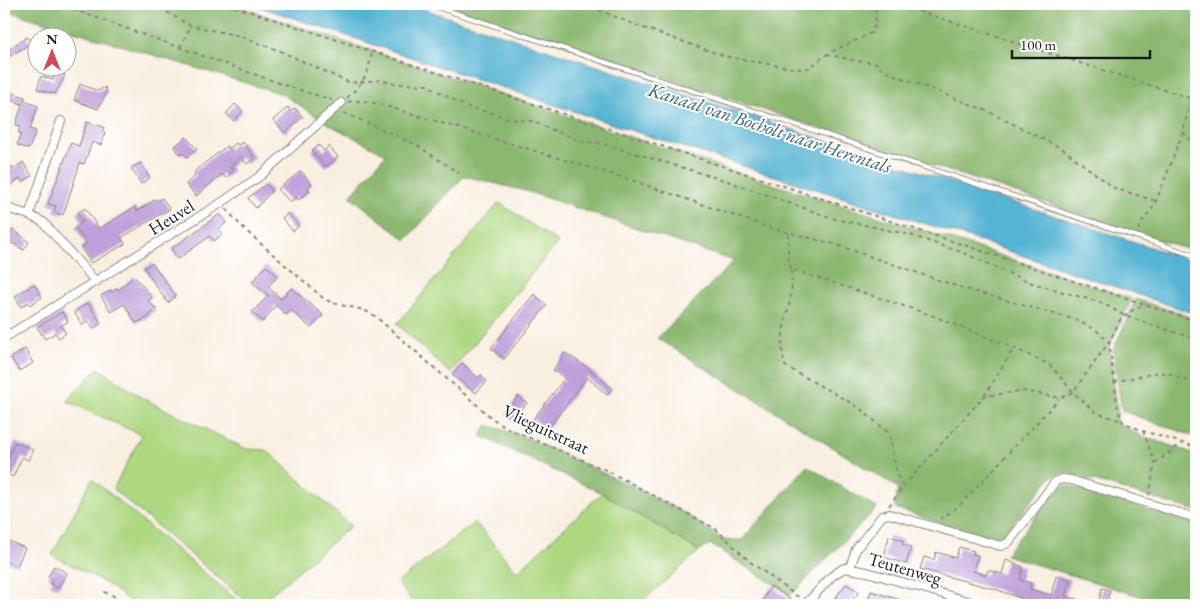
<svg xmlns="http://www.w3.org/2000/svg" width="1200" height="609" viewBox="0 0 1200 609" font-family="'EB Garamond',serif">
  <rect width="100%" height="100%" fill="#fff"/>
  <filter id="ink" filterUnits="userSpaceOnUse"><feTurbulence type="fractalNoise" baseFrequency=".02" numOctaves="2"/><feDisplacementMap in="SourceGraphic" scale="10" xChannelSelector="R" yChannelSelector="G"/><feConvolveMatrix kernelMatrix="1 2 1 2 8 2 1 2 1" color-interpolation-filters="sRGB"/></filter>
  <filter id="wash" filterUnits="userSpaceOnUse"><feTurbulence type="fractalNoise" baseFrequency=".0096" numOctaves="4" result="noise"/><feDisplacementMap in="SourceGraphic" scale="20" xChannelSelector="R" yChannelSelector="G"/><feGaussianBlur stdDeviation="1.12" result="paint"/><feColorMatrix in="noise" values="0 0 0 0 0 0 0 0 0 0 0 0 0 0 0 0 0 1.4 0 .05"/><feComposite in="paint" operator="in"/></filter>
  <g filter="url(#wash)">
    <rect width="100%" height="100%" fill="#f9efe1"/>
    <g fill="#afd882" stroke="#667a4f">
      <polygon points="499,203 558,242 450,373 397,324"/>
      <polygon points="98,368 144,399 246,449 266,450 351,526 258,605 251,605 113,489 142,435 67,401"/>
      <polygon points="92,479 243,605 135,605 104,582 52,555"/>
      <polygon points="602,493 699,551 638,605 415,605 397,583 475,522 517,572"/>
    </g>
    <g fill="#8bb870" stroke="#546a46">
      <polygon points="4,4 231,4 760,180 966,244 1132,299 1109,347 1118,411 1116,422 1139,435 1196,454 1196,511 1067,473 1057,474 1050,478 1000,540 994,541 895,508 898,488 657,338 734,261 526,191 464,176 406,240 350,196 386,154 330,125 282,94 4,10"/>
      <polygon points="442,4 1196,4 1196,252"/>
      <polygon points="1136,299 1196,319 1196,437 1122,411 1113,350"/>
      <polygon points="487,425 520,435 638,489 686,514 723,540 742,540 807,466 877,508 791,595 710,544 699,551 602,493 481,436"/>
      <polygon points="1066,485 1196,525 1196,605 1169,605 1005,555 1058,488"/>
    </g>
    <polygon fill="#55b4d3" stroke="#386878" points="251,4 408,4 1196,262 1196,314 970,238 642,134"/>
    <g id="blocks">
      <g fill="#bfa0da">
        <polygon points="27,37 31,43 4,60 4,52"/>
        <polygon points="57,68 65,68 62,74 65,75 55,94 37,89 41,76 53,80"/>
        <polygon points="80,84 98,91 105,87 107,92 98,109 74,100"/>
        <polygon points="4,90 25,97 24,101 38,106 30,129 36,131 29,149 17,145 21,133 18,132 21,126 16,125 22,104 4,98"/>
        <polygon points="235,104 243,111 234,121 226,114"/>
        <polygon points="288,107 291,112 295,108 303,117 285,133 273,120"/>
        <polygon points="87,122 104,127 102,132 105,133 101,145 92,142 84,164 80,163 63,215 54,212 56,206 48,204 71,143 79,146"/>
        <polygon points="186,137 197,149 187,157 183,153 181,155 174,147"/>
        <polygon points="243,142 255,158 247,164 241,157 230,167 233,171 226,178 222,174 196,196 186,184 196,175 194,173 197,169 227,146 229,149 236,143 238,145"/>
        <polygon points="319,145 324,151 329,146 338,157 326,167 312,151"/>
        <polygon points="4,157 13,169 23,162 32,176 23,182 20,178 4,191"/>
        <polygon points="141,163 150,178 141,184 131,168"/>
        <polygon points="301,171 312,184 307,188 310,191 298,200 296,197 290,202 278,189"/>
        <polygon points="266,184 272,191 256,208 248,198"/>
        <polygon points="162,198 170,209 121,238 125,244 91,263 81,248 86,244 75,227 83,222 77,213 85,208 99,229 135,207 137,211 156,199 157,201"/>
        <polygon points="288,213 299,226 293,231 282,218"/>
        <polygon points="220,214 226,223 219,229 223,234 214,241 210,236 178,259 171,249"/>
        <polygon points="13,229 29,242 24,250 6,240"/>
        <polygon points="152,263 176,296 168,303 144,268"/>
        <polygon points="266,266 278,276 268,287 281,299 291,288 323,315 311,328 291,310 286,315 276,305 263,322 252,312 268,296 252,282"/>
        <polygon points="134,276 152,297 148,301 156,309 147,318 136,323 124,304 111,312 101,296 111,290 112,292 117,288 118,290"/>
        <polygon points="34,284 42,297 30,305 28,302 21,307 15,296"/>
        <polygon points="534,294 547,305 504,359 491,348"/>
        <polygon points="88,303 101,323 93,329 88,321 82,325 74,312"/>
        <polygon points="62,312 68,321 61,326 66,333 59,338 55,333 45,339 37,327"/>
        <polygon points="25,349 33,363 19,371 11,358"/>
        <polygon points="565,353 587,367 612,389 607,395 587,377 547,430 533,419 565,378 553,370"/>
        <polygon points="462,363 478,378 481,375 487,381 476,393 452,375"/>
        <polygon points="518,396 527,403 513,420 506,414"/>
        <polygon points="15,442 33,450 28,460 22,457 13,477 4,472 4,459 7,460"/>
        <polygon points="889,536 903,540 902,544 911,547 906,564 884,557"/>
        <polygon points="4,539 25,548 17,566 4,561"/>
        <polygon points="959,547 974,551 973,554 978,555 973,571 986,575 988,570 1002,574 1006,560 1014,563 1023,567 1020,580 1031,583 1030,589 1051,595 1056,576 1070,579 1065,596 1090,603 1090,605 1033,605 1034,603 998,590 920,569 924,557 934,560 936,552 956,558"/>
        <polygon points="54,566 67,573 58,588 50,584 53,580 48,577"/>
        <polygon points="846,584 859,592 848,605 830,605"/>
        <polygon points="771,586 790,599 784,605 769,605 763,600"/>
        <polygon points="1102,588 1110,590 1106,605 1098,605"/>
        <polygon points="871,591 910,603 910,605 867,605"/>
      </g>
    </g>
  </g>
  <g filter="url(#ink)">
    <use href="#blocks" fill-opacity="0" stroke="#8a867e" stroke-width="1"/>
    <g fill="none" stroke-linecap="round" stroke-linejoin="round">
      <g stroke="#8a867e" stroke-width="6">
        <polyline id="lane" points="428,4 1196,256"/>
      </g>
      <g stroke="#8a867e" stroke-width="10">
        <g id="street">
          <polyline points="4,207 29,215 43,222 96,282"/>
          <polyline points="29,215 61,121"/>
          <polyline points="4,338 221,203 260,176 341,103"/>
          <polyline points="850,568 856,549 882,516 889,514 1001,546 1008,543 1055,482 1061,479 1071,480 1196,518"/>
          <polyline points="805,605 832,576 844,568 867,572 981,605"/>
        </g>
      </g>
      <g stroke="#8a867e" stroke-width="2" stroke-dasharray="4 4" stroke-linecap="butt">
        <polyline points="58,4 287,86 332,100"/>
        <polyline points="153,4 191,26 236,35 280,51 350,83 380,80 397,84 427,85 465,106 516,120 531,121 581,141 604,144 727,181 835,219 907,234 961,252 1032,283 1102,303 1125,316 1196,339"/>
        <polyline points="227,4 1196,321"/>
        <polyline points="584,4 638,26 724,56 797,69 809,68 827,54 871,33 875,25 876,4"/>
        <polyline points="896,4 1196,100"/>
        <polyline points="180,47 191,26"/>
        <polyline points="827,54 856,61 877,63 882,70 985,110 1063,149 1114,188 1156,201"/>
        <path d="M 347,98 C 364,82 368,75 372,52"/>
        <path d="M 348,102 C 366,98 385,106 402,111 L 628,179 L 767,227 L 834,244 L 959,287 L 1076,320 L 1096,330 L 1109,342 L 1118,410 L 1123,422 L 1143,431 L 1196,447"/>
        <polyline points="344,113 415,144 459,173"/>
        <polyline points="1183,132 1196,146"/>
        <path d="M 226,209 L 244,229 L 323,298 C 341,309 357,304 375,316 L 493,419 L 509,429 L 608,471 L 716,529 L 749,561 L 801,599"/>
        <polyline points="1139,230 1142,222 1154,206 1173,158 1183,132 1196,79"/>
        <polyline points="788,233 788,257 791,269 931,315 1014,348 1050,365 1073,392 1109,342 1120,320 1134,309 1146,304"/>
        <path d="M 791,270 C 796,308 775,327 785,366 L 858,407 L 889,433 L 897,475 L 903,487"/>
        <polyline points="1114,382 1155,373 1168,373 1196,384"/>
        <polyline points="984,396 1014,348"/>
        <polyline points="1143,431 1155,463 1149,495"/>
        <polyline points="1155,463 1182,443"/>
        <polyline points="889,506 903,487 984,396 1023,391 1060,398 1073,392 1096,413 1123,421"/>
        <polyline points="940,519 958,507 1059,399"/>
        <polyline points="104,592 112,595 126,605"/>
      </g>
      <use href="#lane" stroke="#fff" stroke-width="4"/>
      <use href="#street" stroke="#fff" stroke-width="8"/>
    </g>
  </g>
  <g text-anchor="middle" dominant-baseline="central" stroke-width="4" stroke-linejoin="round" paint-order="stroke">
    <g font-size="18" fill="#1c1c1c" stroke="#fff">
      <text transform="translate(171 217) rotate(-32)">Heuvel</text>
      <text transform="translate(546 429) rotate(25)">Vlieguitstraat</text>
      <text transform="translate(905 568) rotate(16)">Teutenweg</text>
    </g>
    <g font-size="19" font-style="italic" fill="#36606e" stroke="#fff">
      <text transform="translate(770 128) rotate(18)">Kanaal van Bocholt naar Herentals</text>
    </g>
  </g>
  <rect width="1200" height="609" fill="none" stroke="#fff" stroke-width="20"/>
  <g transform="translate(52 52)"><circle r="24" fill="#ffffff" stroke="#a4a4a4"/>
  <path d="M0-4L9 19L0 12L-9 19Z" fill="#d1495b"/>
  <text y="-8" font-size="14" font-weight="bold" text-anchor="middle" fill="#1c1c1c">N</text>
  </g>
  <path d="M1012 50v8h138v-8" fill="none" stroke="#1c1c1c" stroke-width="2.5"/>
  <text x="1020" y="50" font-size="15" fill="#1c1c1c" stroke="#ffffff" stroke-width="4" paint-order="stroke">100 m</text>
</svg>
